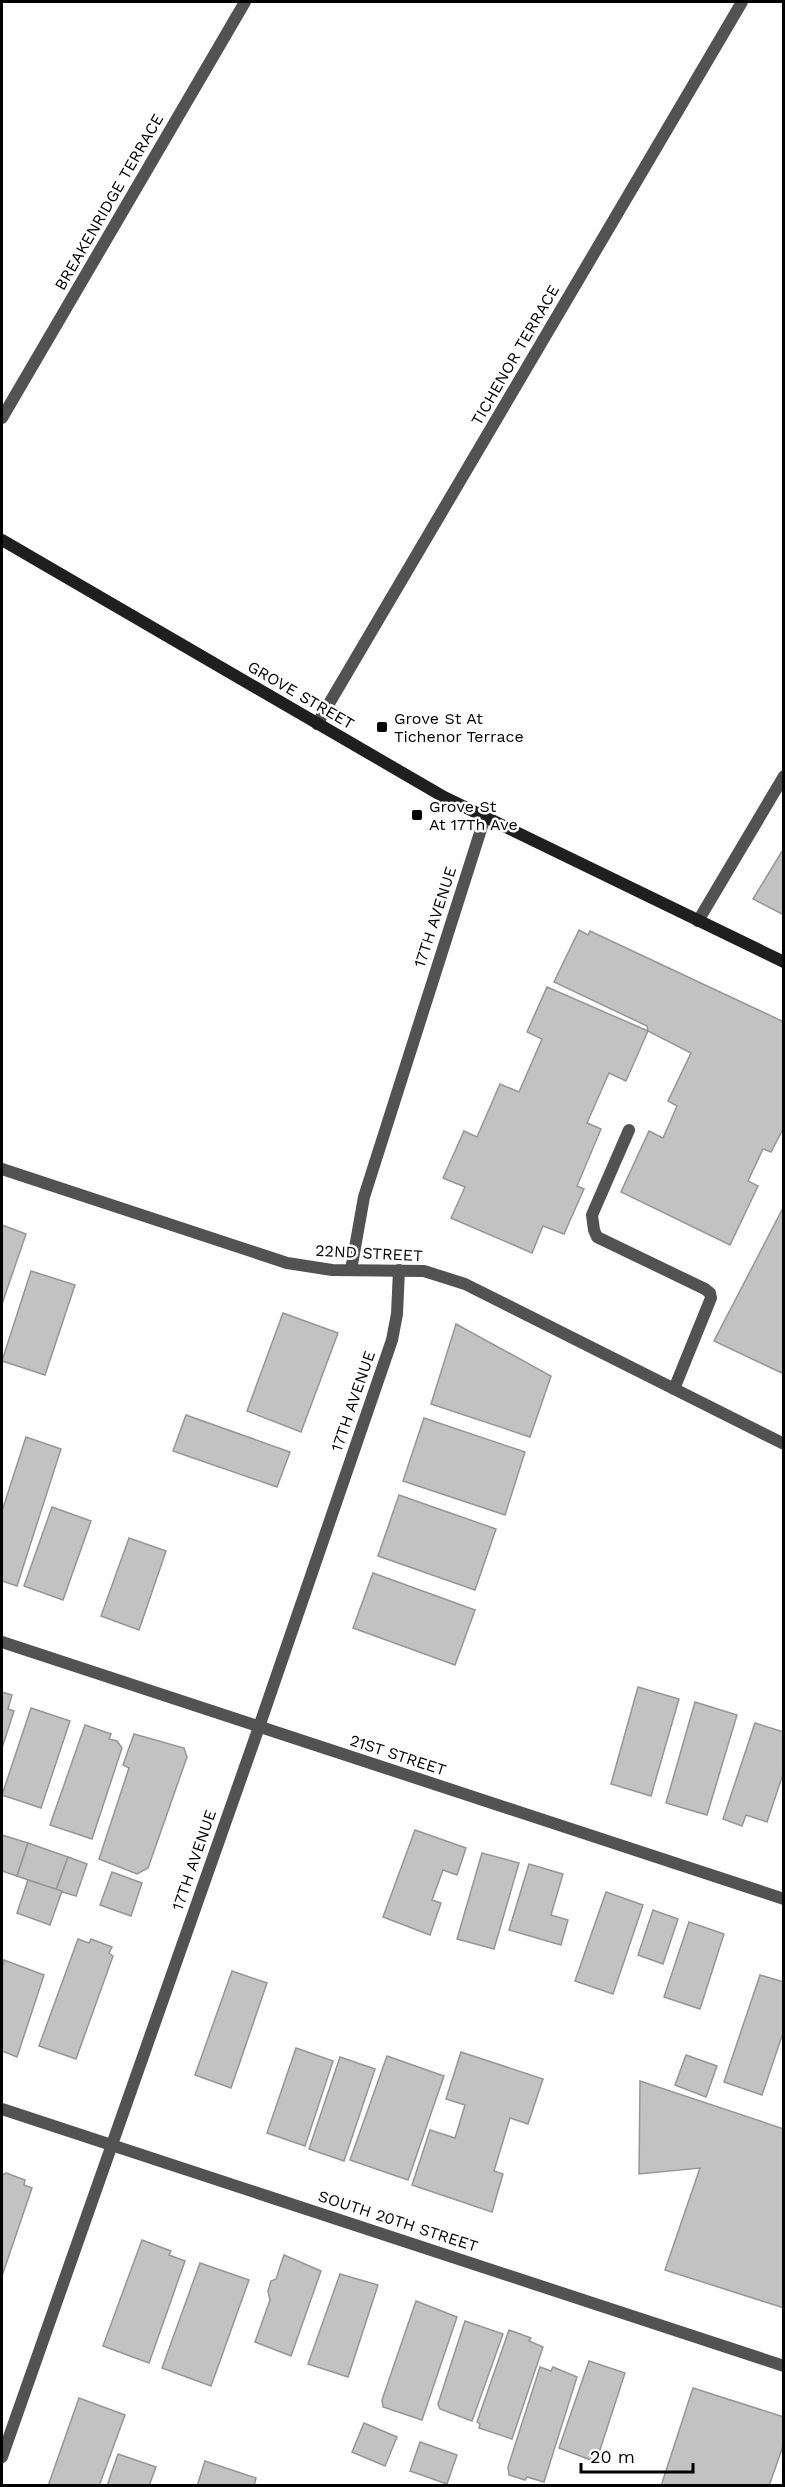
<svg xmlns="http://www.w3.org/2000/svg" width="785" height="2487" viewBox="0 0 785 2487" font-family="'Work Sans',sans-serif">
  <rect width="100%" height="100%" fill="#fff"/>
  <g fill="#c2c2c2" stroke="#969696" stroke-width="1.5">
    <polygon points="784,848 784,915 753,899"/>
    <polygon points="579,930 588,935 590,931 784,1022 784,1127 771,1152 763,1149 748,1181 758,1186 730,1245 621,1192 649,1131 663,1138 677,1106 668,1101 691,1053 648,1031 647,1026 554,982"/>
    <polygon points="547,987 648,1031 626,1081 609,1073 587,1123 601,1129 577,1186 584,1189 564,1234 543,1226 532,1253 451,1218 465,1187 443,1178 464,1131 477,1137 500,1084 519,1092 542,1039 527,1032"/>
    <polygon points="784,1206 784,1374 714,1341"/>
    <polygon points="2,1225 26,1234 2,1304"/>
    <polygon points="31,1271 75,1285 45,1375 2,1361"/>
    <polygon points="283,1313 338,1333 301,1432 247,1411"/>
    <polygon points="456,1324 551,1376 530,1437 431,1404"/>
    <polygon points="186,1415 290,1452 277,1487 173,1451"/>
    <polygon points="424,1418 525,1452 505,1515 403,1481"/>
    <polygon points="26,1437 61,1449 17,1586 2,1581 2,1511"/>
    <polygon points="399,1495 496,1529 475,1590 378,1556"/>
    <polygon points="52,1507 91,1521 63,1600 24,1586"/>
    <polygon points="129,1538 166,1551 139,1630 101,1616"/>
    <polygon points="373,1573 475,1610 455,1665 353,1628"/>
    <polygon points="638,1687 679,1699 651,1796 611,1784"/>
    <polygon points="2,1692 12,1695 8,1709 14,1711 2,1748"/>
    <polygon points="695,1702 737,1715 707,1815 666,1803"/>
    <polygon points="31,1708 70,1721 41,1808 2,1795"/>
    <polygon points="755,1723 784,1732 784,1771 767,1822 746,1815 742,1826 723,1819"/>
    <polygon points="85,1725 111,1734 109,1739 117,1741 122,1748 92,1839 50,1825"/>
    <polygon points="134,1734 184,1748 187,1757 148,1868 137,1874 99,1859 129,1768 123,1765"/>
    <polygon points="415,1830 466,1848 457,1875 443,1870 432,1900 441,1903 430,1935 383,1917"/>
    <polygon points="2,1835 28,1843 17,1876 2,1871"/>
    <polygon points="28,1843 68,1857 56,1890 17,1876"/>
    <polygon points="482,1853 519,1863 494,1949 457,1939"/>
    <polygon points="68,1857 87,1864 76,1896 56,1890"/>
    <polygon points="529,1864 563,1874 551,1915 568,1920 561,1945 509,1930"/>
    <polygon points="112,1872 142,1883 131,1916 100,1905"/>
    <polygon points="28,1880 62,1891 50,1925 17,1913"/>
    <polygon points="606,1892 643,1905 613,1994 575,1981"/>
    <polygon points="653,1910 678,1919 663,1964 638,1955"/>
    <polygon points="689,1922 724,1934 700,2009 664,1997"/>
    <polygon points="78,1939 89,1943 91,1939 112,1947 109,1953 113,1956 76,2059 39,2046"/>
    <polygon points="4,1960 44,1975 17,2057 2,2051 2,1968"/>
    <polygon points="232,1971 267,1983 231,2088 195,2075"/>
    <polygon points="760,1975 784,1982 784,2030 762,2095 724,2082"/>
    <polygon points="296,2048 333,2061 305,2146 267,2133"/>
    <polygon points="461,2052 543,2079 528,2124 510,2118 494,2171 503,2174 492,2212 412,2185 430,2130 455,2138 465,2105 446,2099"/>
    <polygon points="686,2055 717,2066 706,2097 675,2085"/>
    <polygon points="387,2056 444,2076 408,2180 350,2160"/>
    <polygon points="340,2057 375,2069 344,2161 309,2149"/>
    <polygon points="640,2081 784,2129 784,2308 665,2270 700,2168 639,2174"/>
    <polygon points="6,2173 25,2180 24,2185 32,2188 2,2276 2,2175"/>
    <polygon points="142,2240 171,2251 169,2255 185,2261 149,2363 103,2346"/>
    <polygon points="284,2255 321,2271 291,2356 255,2342 270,2300 268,2291 271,2281 276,2279"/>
    <polygon points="200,2263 249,2280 211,2386 162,2368"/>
    <polygon points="340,2274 378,2285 348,2377 308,2364"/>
    <polygon points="416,2301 457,2317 422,2420 383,2407 382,2400"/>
    <polygon points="465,2321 503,2334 472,2421 440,2409 438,2404"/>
    <polygon points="509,2330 531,2338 529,2341 543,2347 512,2439 479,2428 480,2424 477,2422"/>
    <polygon points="589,2361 625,2373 596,2462 559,2448"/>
    <polygon points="540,2367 551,2371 553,2367 577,2377 544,2482 527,2477 525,2480 509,2475 508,2467"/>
    <polygon points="693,2388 784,2417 784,2443 769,2486 661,2486"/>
    <polygon points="79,2398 125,2415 99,2486 48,2486"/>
    <polygon points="364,2423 397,2437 385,2466 352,2452"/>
    <polygon points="420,2442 457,2455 447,2484 410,2471"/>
    <polygon points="118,2454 156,2467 149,2486 107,2486"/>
    <polygon points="205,2461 256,2478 254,2486 197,2486"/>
  </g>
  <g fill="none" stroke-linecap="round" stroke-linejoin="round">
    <polyline stroke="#525252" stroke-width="12" points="629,1130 592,1215 594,1230 597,1237 705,1289 710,1293 711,1298 674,1389"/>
    <g stroke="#525252" stroke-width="12">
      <polyline points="2,418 245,2"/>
      <polyline points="317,724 742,2"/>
      <polyline points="698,921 784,776"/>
      <polyline points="2,1169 287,1263 332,1270 424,1271 465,1284 784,1444"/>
      <polyline points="351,1270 364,1197 485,817"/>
      <polyline points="2,1642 784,1899"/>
      <polyline points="2,2109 784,2366"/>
      <polyline points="2,2457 259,1727 392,1340 397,1314 399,1270"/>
    </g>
    <polyline stroke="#1f1f1f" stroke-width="12" points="2,540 444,797 784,962"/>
  </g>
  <g fill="#000" stroke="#fff" stroke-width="2">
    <rect x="376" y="721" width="12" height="12" rx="3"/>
    <rect x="411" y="809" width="12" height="12" rx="3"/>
  </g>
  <g text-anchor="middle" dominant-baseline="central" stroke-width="5" stroke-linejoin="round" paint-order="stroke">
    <g font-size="16" fill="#000" stroke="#fff">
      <text transform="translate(109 202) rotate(-60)">BREAKENRIDGE TERRACE</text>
      <text transform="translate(515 355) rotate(-60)">TICHENOR TERRACE</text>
      <text transform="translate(301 695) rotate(30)">GROVE STREET</text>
      <text transform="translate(435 917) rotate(-72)">17TH AVENUE</text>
      <text transform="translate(369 1253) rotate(3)">22ND STREET</text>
      <text transform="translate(353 1401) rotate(-71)">17TH AVENUE</text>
      <text transform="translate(398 1755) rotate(18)">21ST STREET</text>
      <text transform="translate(194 1860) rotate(-71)">17TH AVENUE</text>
      <text transform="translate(398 2221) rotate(18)">SOUTH 20TH STREET</text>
    </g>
    <g font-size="16" fill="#000" stroke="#fff" text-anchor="start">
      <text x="394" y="718">Grove St At<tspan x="394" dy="18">Tichenor Terrace</tspan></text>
      <text x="429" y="806">Grove St<tspan x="429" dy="18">At 17Th Ave</tspan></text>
    </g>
  </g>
  <rect width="785" height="2487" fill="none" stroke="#000000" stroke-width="6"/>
  <path d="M581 2463v9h112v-9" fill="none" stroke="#000000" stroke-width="3"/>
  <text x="590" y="2463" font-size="18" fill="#000000" stroke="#ffffff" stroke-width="4.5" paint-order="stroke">20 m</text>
</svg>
